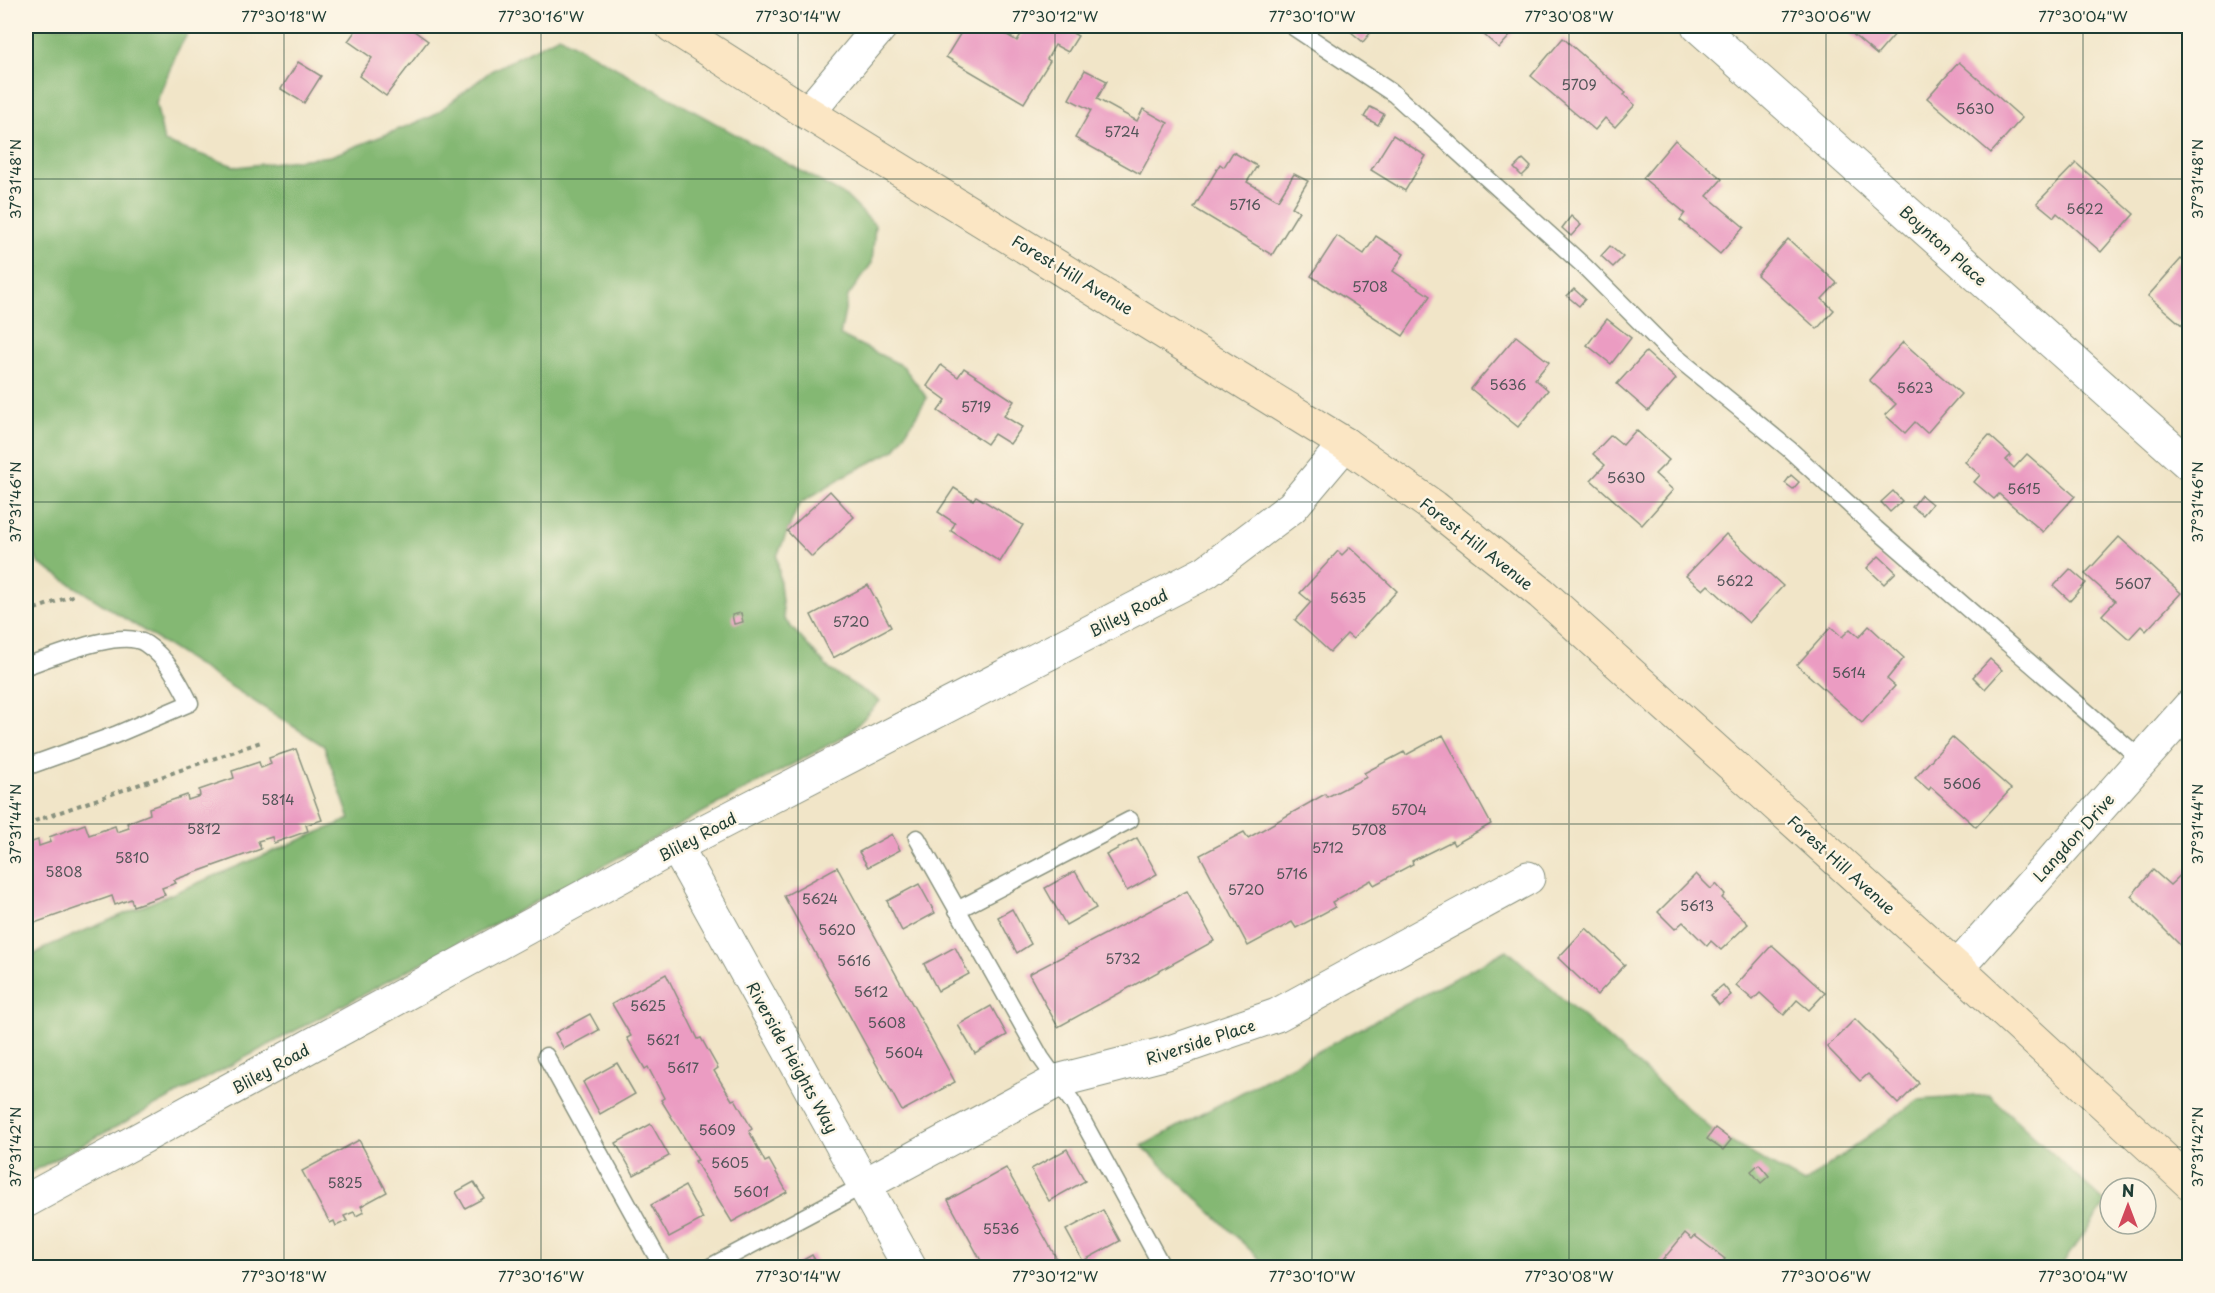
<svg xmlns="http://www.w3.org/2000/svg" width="2215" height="1293" viewBox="0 0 2215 1293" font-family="'Playpen Sans',sans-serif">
  <rect width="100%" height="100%" fill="#fcf5e5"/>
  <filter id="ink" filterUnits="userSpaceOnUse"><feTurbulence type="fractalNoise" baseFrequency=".0167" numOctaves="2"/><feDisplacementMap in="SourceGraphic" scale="12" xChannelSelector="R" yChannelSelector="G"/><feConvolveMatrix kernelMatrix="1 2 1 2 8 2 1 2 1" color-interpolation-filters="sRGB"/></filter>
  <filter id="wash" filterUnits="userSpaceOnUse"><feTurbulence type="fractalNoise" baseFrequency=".008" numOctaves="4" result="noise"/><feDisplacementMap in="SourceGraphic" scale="24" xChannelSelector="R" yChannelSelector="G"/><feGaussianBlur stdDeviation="1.35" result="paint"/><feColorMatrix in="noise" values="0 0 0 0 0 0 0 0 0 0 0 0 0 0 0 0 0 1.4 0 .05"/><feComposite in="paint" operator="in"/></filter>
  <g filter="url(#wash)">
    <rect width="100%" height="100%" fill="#f1e5c8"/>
    <g fill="#84b873" stroke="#527a54" stroke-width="1.5">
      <polygon points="26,26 192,26 177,52 156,103 164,142 237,167 331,156 433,116 491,71 559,36 846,196 875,225 872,263 848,296 840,335 903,366 927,398 895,450 844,476 799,504 777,556 784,619 830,670 880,701 849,734 26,1175 26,960 46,947 350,819 324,746 38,563 26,532"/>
      <polygon points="1507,950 1718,1135 1804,1183 1918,1100 1989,1095 2106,1203 2060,1267 1268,1267 1142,1146"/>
    </g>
    <g id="blocks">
      <g fill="#eb9cc2">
        <polygon points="359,26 407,26 428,41 386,96 359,76 372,58 348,41"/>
        <polygon points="965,26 992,26 1017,41 1026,26 1060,26 1078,36 1068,52 1055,45 1047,59 1050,61 1024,103 946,57"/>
        <polygon points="1344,26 1376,26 1363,42"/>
        <polygon points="1474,26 1519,26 1499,48"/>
        <polygon points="1843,26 1902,26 1877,55"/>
        <polygon points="1563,38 1626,93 1624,95 1635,105 1615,127 1605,118 1595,130 1531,76"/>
        <polygon points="298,62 321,76 304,103 281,89"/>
        <polygon points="1959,62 2022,118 1991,153 1927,98"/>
        <polygon points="1085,70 1107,81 1097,99 1137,121 1143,109 1168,123 1140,174 1075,138 1091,110 1069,99"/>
        <polygon points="1370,107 1384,114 1378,125 1364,117"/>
        <polygon points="1393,135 1426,156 1405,191 1371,170"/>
        <polygon points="1675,140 1722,179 1707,196 1744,227 1720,254 1680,220 1685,213 1643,178"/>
        <polygon points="1233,152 1257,166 1247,182 1278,200 1294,174 1308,181 1292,207 1299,211 1272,255 1194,208 1220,164 1224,167"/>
        <polygon points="1523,159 1531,167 1522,176 1514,168"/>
        <polygon points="2076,163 2134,214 2101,252 2057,213 2054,217 2037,203"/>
        <polygon points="1571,216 1581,225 1571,236 1562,228"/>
        <polygon points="1337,236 1364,254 1376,236 1404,254 1393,271 1430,296 1403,336 1311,276"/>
        <polygon points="1788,239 1837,283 1822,299 1834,310 1817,329 1757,275"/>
        <polygon points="1610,246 1623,257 1613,267 1601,256"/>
        <polygon points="2181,259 2190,267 2190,332 2148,296"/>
        <polygon points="1574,289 1585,299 1579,306 1567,296"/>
        <polygon points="1607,319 1631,338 1611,364 1587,345"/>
        <polygon points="1516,336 1549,362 1535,379 1548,390 1518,427 1471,389"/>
        <polygon points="1903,342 1961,394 1927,433 1915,422 1905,433 1885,415 1896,404 1869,380"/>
        <polygon points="1646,352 1676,379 1648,411 1617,384"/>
        <polygon points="941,365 958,377 964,368 1014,401 1004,416 1022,427 1010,444 994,434 987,444 938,411 946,400 927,386"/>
        <polygon points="1636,430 1669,460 1655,474 1673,490 1642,525 1591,480 1605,465 1593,454 1611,435 1623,445"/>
        <polygon points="1989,435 2011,455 2006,460 2014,468 2027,454 2075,496 2043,532 1999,494 1994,499 1974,482 1980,475 1965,462"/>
        <polygon points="1791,475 1799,482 1793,489 1785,483"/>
        <polygon points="954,488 973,500 976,496 1023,525 1000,562 951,531 955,523 938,512"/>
        <polygon points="830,491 854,517 812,557 787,531"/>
        <polygon points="1893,491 1902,501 1890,512 1881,502"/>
        <polygon points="1921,495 1932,504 1923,515 1912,507"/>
        <polygon points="1726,534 1783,586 1749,623 1708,585 1703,590 1686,576"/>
        <polygon points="2119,537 2181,593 2146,631 2141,626 2129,639 2102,615 2115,601 2085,574"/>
        <polygon points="1350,547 1397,591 1353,639 1347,634 1330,652 1295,620 1311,602 1300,593 1338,551 1342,555"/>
        <polygon points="1879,556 1896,572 1884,584 1867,568"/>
        <polygon points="2070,569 2086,583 2070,601 2054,586"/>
        <polygon points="868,585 891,627 833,658 811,615"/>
        <polygon points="741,613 743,622 734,624 732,615"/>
        <polygon points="1869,626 1904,658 1887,679 1895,686 1862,723 1797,665 1831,627 1842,637 1850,629 1859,637"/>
        <polygon points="1990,659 2002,670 1985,689 1973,677"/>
        <polygon points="1443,735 1491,824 1454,845 1452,841 1412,861 1413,864 1374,885 1371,880 1332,902 1335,907 1296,928 1292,922 1248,946 1200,855 1244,832 1248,838 1325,794 1327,797 1367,777 1364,773 1404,752 1406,755"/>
        <polygon points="1952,737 2011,789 1976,827 1931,787 1929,790 1915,778"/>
        <polygon points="296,749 322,820 306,825 308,831 274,843 272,837 258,841 261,849 174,880 176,883 162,888 165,895 133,906 131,899 115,905 112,896 26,926 26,844 38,840 39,846 51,842 49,837 85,824 89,835 115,826 117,832 129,828 127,823 150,814 149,808 187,795 188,800 200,796 199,790 234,778 232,771 259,762 261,768 271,764 269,758"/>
        <polygon points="892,834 900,850 868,867 859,852"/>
        <polygon points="1137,838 1157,874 1127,891 1106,855"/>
        <polygon points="2190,866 2190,955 2131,896 2153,870 2170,885"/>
        <polygon points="837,867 955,1082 902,1111 784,896"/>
        <polygon points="1075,871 1096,908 1066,925 1045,888"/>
        <polygon points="1696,874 1711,889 1716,884 1725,894 1722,898 1748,924 1721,950 1711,941 1707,946 1683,922 1675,929 1658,912"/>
        <polygon points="919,884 935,913 902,931 887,901"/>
        <polygon points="1187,891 1214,941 1058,1027 1029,974"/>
        <polygon points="1012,909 1031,944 1017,953 998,917"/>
        <polygon points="1586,928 1625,965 1597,995 1558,958"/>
        <polygon points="1772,945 1825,993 1809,1010 1797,1000 1784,1015 1760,993 1753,1000 1736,985"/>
        <polygon points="955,947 969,974 938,991 924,964"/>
        <polygon points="666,974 698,1039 701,1038 718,1068 714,1071 732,1100 735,1099 752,1129 749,1131 765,1162 769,1160 787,1192 732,1222 695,1161 698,1160 661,1100 664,1098 648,1067 645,1069 627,1038 631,1036 612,1004"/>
        <polygon points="1723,985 1731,995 1719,1005 1711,995"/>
        <polygon points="991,1006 1007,1035 975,1054 958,1025"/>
        <polygon points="590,1014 599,1030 564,1049 555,1033"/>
        <polygon points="1855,1019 1919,1083 1898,1104 1868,1074 1860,1081 1827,1047"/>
        <polygon points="617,1063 635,1094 600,1114 583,1082"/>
        <polygon points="651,1124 669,1156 634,1175 616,1143"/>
        <polygon points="1715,1128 1731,1140 1723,1150 1707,1139"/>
        <polygon points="359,1140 387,1192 361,1206 364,1212 356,1216 354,1212 344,1216 347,1221 336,1226 334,1221 330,1223 302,1171"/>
        <polygon points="1067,1149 1085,1181 1049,1201 1031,1169"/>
        <polygon points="1759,1164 1769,1176 1761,1183 1751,1171"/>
        <polygon points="1006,1168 1039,1227 1062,1268 985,1268 948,1200"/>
        <polygon points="474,1182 484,1198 465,1208 456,1192"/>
        <polygon points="685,1186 703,1219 669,1237 651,1205"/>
        <polygon points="1103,1210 1120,1241 1083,1261 1066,1230"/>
        <polygon points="1685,1233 1692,1239 1695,1236 1725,1259 1721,1265 1724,1268 1656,1268"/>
        <polygon points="812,1255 820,1268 789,1268"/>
      </g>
    </g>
  </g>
  <g filter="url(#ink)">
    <use href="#blocks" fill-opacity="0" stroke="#88917e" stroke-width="1.5"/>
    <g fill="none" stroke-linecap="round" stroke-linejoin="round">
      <g stroke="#88917e" stroke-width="19">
        <g id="service">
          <polyline points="1292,26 1394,94 1584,266 1669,351 1789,449 1876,529 2142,760"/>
          <path d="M 26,666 C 53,657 122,627 146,644 C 167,658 179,681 190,703 L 115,735 L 26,767"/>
          <polyline points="917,838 1041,1058 1073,1103 1163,1268"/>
          <polyline points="957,910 1130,820"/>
          <polyline points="546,1056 663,1268"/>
          <polyline points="708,1268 864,1185"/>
        </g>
      </g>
      <g stroke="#88917e" stroke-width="35">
        <g id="minor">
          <polyline points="1698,26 2190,465"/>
          <polyline points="808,113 881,26"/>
          <polyline points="676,846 910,1268"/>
          <polyline points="1957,968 2190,706"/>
          <polyline points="864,1185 1057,1081 1167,1053 1277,1015 1528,878"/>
        </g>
      </g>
      <g stroke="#88917e" stroke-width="35">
        <polyline id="tertiary" points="26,1201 676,846 1206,572 1292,507 1345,444"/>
      </g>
      <g stroke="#88917e" stroke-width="35">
        <polyline id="secondary" points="672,26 808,113 1345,444 1434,507 1541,593 1957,968 2190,1183"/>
      </g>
      <g stroke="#88917e" stroke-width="4" stroke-dasharray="4.5 4.5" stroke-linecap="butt">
        <polyline points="26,612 75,595"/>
        <polyline points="26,824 261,742"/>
      </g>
      <use href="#service" stroke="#fff" stroke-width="16"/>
      <use href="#minor" stroke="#fff" stroke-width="33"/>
      <use href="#tertiary" stroke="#fff" stroke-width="33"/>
      <use href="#secondary" stroke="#fbe6c4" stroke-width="33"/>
    </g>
  </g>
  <path fill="none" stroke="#1f3d34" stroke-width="1.5" stroke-opacity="0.45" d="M 27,26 L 27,1268M 284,26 L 284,1268M 541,26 L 541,1268M 798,26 L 798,1268M 1055,26 L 1055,1268M 1312,26 L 1312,1268M 1569,26 L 1569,1268M 1826,26 L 1826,1268M 2083,26 L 2083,1268M 26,179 L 2190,179M 26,502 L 2190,502M 26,824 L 2190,824M 26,1147 L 2190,1147"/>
  <g text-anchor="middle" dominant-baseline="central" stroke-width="5" stroke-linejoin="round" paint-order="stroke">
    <g font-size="14" fill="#525558">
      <text x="1579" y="84">5709</text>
      <text x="1975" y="108">5630</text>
      <text x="1122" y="131">5724</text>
      <text x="1245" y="204">5716</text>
      <text x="2085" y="208">5622</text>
      <text x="1370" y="286">5708</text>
      <text x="1508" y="384">5636</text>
      <text x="1915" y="387">5623</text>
      <text x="976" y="406">5719</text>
      <text x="1626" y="477">5630</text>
      <text x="2024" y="488">5615</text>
      <text x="1735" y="580">5622</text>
      <text x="2133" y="583">5607</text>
      <text x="1348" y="597">5635</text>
      <text x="851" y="621">5720</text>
      <text x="1849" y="672">5614</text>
      <text x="1962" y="783">5606</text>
      <text x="278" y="799">5814</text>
      <text x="1409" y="809">5704</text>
      <text x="204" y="828">5812</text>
      <text x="1369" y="829">5708</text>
      <text x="1328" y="847">5712</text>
      <text x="132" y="857">5810</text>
      <text x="64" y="871">5808</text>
      <text x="1292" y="873">5716</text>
      <text x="1246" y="889">5720</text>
      <text x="820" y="898">5624</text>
      <text x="1697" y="905">5613</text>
      <text x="837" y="929">5620</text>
      <text x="1123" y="958">5732</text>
      <text x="854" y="960">5616</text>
      <text x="871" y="991">5612</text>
      <text x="648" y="1005">5625</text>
      <text x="887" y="1022">5608</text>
      <text x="663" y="1039">5621</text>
      <text x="904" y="1052">5604</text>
      <text x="683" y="1067">5617</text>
      <text x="717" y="1129">5609</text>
      <text x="730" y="1162">5605</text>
      <text x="345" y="1182">5825</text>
      <text x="751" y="1191">5601</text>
      <text x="1001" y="1228">5536</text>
    </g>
    <g font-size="16" fill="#1f3d34" stroke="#fcf5e5">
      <text transform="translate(1944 245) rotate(42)">Boynton Place</text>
      <text transform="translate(1073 274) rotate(31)">Forest Hill Avenue</text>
      <text transform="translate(1477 543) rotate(38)">Forest Hill Avenue</text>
      <text transform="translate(1128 612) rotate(-27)">Bliley Road</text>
      <text transform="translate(697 836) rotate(-28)">Bliley Road</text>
      <text transform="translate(2073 837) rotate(-48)">Langdon Drive</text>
      <text transform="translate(1842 864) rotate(42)">Forest Hill Avenue</text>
      <text transform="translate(1200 1041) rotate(-18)">Riverside Place</text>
      <text transform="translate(793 1057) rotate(61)">Riverside Heights Way</text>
      <text transform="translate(270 1068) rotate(-29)">Bliley Road</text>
    </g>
  </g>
  <rect width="2215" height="1293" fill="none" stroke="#fcf5e5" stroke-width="66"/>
  <g transform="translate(2128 1206)"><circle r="28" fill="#fcf5e5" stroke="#a4ab9e" stroke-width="1.5"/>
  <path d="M0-4.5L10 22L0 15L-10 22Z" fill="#d1495b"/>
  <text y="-9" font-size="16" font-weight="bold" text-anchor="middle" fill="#1f3d34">N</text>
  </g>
  <rect x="33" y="33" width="2149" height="1227" fill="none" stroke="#1f3d34" stroke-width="2"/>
  <g font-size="15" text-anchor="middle" fill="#1f3d34">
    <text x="284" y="22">77°30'18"W</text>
    <text x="541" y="22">77°30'16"W</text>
    <text x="798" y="22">77°30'14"W</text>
    <text x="1055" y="22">77°30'12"W</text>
    <text x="1312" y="22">77°30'10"W</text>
    <text x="1569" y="22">77°30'08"W</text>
    <text x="1826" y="22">77°30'06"W</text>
    <text x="2083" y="22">77°30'04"W</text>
    <text transform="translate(16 179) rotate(-90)" y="5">37°31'48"N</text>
    <text transform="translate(2198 179) rotate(-90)" y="5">37°31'48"N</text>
    <text transform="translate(16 502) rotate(-90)" y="5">37°31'46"N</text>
    <text transform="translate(2198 502) rotate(-90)" y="5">37°31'46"N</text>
    <text transform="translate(16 824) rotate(-90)" y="5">37°31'44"N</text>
    <text transform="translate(2198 824) rotate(-90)" y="5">37°31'44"N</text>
    <text transform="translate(16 1147) rotate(-90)" y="5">37°31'42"N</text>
    <text transform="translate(2198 1147) rotate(-90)" y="5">37°31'42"N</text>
    <text x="284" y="1282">77°30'18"W</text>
    <text x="541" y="1282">77°30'16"W</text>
    <text x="798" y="1282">77°30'14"W</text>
    <text x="1055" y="1282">77°30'12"W</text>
    <text x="1312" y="1282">77°30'10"W</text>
    <text x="1569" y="1282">77°30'08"W</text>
    <text x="1826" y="1282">77°30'06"W</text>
    <text x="2083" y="1282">77°30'04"W</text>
  </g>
</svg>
